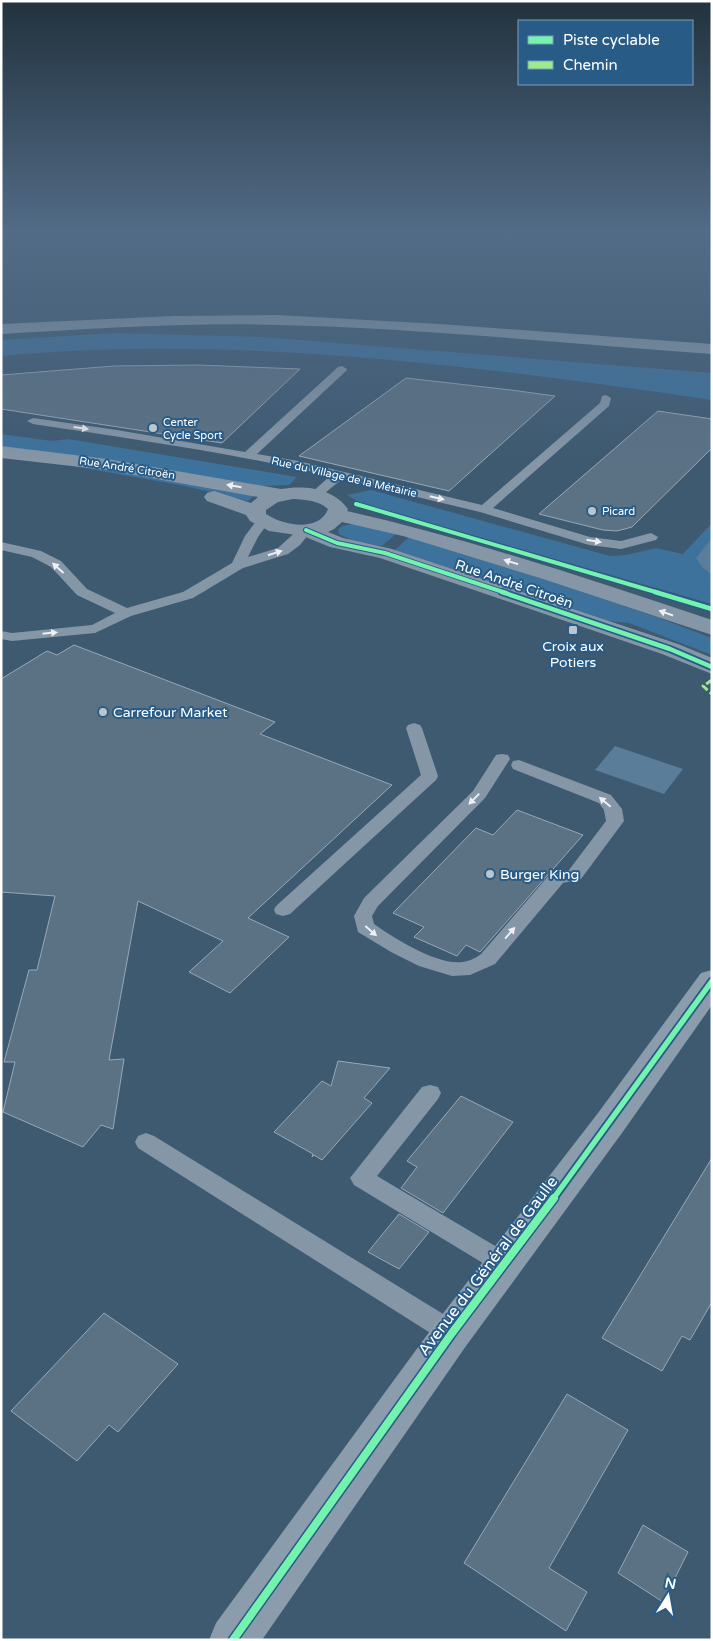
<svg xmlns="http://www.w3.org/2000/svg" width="713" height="1641" viewBox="0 0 713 1641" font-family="'Varela Round',sans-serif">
  <rect width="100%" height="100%" fill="#3e5a71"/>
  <g fill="#3d729c">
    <path d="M 115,333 L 262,337 L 700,372 L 712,373 L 712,400 C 477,366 238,334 1,356 L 1,340 Z"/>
    <polygon points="1,434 52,441 68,439 297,477 289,485 263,486 1,447"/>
    <polygon points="62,464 152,475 254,496 248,501 244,500 185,486"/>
    <polygon points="371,490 610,556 626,555 656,548 683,554 712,523 712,604 360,503 347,495"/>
    <polygon points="354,524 396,534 382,546 356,542 339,534 338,530 342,526"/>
    <polygon points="409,537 491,561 659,618 712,638 712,655 629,623 597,620 395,550"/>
  </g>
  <g fill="#5a7d99">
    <polygon points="712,538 712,575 703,568 696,558"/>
    <polygon points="615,746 683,769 664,794 595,770"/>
  </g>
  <g fill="#5b7184" stroke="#98a8b5">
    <polygon points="198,365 300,369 222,443 1,409 1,375 114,366"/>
    <polygon points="406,378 511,390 555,396 449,491 299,456"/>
    <polygon points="658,411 712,419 712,448 632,527 617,531 603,530 539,514"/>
    <polygon points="74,645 275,722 260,734 392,785 248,918 289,937 230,993 189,972 223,941 138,901 109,1060 124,1059 113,1129 101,1125 83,1147 3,1112 15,1062 4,1062 29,970 37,970 55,896 1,892 1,679 47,651 57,655"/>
    <polygon points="517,810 583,835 480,952 466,945 457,956 414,937 424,927 393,913 476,828 493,835"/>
    <polygon points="338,1061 390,1068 364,1098 372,1103 322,1160 314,1155 312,1157 313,1154 274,1132 322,1081 331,1086"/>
    <polygon points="461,1096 513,1122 443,1213 401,1188 417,1167 407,1161"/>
    <polygon points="712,1158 712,1302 690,1340 682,1336 662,1371 602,1338"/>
    <polygon points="399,1214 429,1232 399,1269 368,1252"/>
    <polygon points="104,1313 178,1364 118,1432 109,1425 77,1461 11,1411"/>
    <polygon points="567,1394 628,1430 549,1568 587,1592 566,1631 464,1563"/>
    <polygon points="643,1525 688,1552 663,1602 618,1573"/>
  </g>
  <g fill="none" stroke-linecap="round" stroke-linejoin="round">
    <g fill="#8596a7" fill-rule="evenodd">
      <path d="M 342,366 L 347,369 L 346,371 L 257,454 L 298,461 L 482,505 L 600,403 L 602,396 L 606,395 L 611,398 L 609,406 L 493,508 L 590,537 L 621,541 L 651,533 L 658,537 L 656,540 L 621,549 L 589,545 L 480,512 L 342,479 L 319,498 L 315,499 L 309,495 L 330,476 C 233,453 132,439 33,424 L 27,421 L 33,418 L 117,430 L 245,452 L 338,367 Z"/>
      <polygon points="262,519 268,523 258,537 248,557 278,548 301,527 311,527 312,530 300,545 288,554 243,568 193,598 131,616 95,633 12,641 1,639 1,631 12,633 92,625 115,613 77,595 51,567 32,557 1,550 1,542 41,551 61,561 87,589 127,608 183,592 232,563 245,536 257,520"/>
      <polygon points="414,723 420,725 422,728 438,776 436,780 290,914 283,916 276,914 274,910 276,906 421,775 406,728 408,725"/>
      <path d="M 502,754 L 508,755 L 510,759 L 485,798 L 378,906 L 372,916 L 374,924 C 394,938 442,969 467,961 C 472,960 477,957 481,954 L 550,874 L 569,870 L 606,821 L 604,810 L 599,803 L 513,769 L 511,765 L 513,761 L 519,760 L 611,795 L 622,809 L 624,821 L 581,879 L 563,883 L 495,964 L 470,975 L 452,976 L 419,966 L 391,952 L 358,932 L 354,916 L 364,898 L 473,791 L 496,755 Z"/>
      <polygon points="430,1085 438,1087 441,1093 438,1099 377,1176 514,1257 517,1264 514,1271 505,1274 496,1271 354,1185 350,1178 422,1087"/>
      <polygon points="146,1133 154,1136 461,1325 465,1333 461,1341 452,1344 443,1341 138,1148 135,1142 138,1136"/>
    </g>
    <path fill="#8596a7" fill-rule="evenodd" d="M 1,446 L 107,459 L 281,489 C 305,485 333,488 348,509 L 347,511 C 471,539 591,580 712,620 L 712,635 L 543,579 L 403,536 L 342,522 L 334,529 L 328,532 L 343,538 L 392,549 L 678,644 L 712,658 L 712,674 L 662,654 L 380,558 L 330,547 L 303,536 L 269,531 L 250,521 L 246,515 L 207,501 L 204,497 L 207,493 L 214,491 L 251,503 L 258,497 L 107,470 L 1,458 ZM 293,499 C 306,500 318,500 328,509 C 319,533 282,525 266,514 L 266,510 L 278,502 Z"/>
    <g fill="#8b9dac" fill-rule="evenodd">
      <path d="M 277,315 L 440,324 L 712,344 L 712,354 C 567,344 422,328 277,325 C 185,322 93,329 1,334 L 1,324 L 174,316 Z"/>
      <polygon points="712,970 712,1005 622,1133 466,1346 262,1640 209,1640 216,1623 438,1320 598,1113 701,973"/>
    </g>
    <polyline stroke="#9bea8d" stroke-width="3" stroke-dasharray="7 3" stroke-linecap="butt" points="712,680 703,686 712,694"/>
    <g stroke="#285c87" stroke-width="6">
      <g id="cycleway-far3">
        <polyline points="356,504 659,593"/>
        <polyline points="306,530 337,543 385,553 506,593"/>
      </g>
    </g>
    <g stroke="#285c87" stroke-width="8">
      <g id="cycleway-far2">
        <polyline points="502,592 670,649 712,667"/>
        <polyline points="655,592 712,609"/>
      </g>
    </g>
    <g stroke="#285c87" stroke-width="9">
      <polyline id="cycleway-far1" points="553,1199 712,981"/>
    </g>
    <g stroke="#285c87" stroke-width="11">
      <polyline id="cycleway" points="233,1640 452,1333 554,1198"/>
    </g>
    <use href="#cycleway-far3" stroke="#73f3ae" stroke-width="4"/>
    <use href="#cycleway-far2" stroke="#73f3ae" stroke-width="4.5"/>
    <use href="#cycleway-far1" stroke="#73f3ae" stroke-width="5.5"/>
    <use href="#cycleway" stroke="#73f3ae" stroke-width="8"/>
  </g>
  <defs><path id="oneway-solid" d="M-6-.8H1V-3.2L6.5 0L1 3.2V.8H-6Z" transform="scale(1.25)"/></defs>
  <g fill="#edeff2">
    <use href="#oneway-solid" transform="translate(81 428) rotate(8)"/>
    <use href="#oneway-solid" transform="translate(234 486) rotate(-170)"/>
    <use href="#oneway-solid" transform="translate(437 498) rotate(13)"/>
    <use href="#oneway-solid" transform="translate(594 541) rotate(9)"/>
    <use href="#oneway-solid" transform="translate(275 553) rotate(-18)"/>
    <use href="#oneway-solid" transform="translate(511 562) rotate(-163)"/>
    <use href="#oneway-solid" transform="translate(58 568) rotate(-138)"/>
    <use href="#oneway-solid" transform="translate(666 613) rotate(-161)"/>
    <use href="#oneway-solid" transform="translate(50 633) rotate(-6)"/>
    <use href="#oneway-solid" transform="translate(474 799) rotate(134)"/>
    <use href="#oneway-solid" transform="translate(605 802) rotate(-140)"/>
    <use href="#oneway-solid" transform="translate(371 931) rotate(41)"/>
    <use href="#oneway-solid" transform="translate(510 933) rotate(-49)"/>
  </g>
  <linearGradient id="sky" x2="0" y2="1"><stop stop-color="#22323e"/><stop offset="0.5" stop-color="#526b86"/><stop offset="1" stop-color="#526b86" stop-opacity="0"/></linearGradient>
  <rect width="713" height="461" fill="url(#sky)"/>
  <g fill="#bbc5cd" stroke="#285c87" stroke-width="2">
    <circle cx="153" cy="428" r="5"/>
    <circle cx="592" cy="511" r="5"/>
    <rect x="568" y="625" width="10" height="10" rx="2.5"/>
    <circle cx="103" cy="712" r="5"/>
    <circle cx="490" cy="874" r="5"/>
  </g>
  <g text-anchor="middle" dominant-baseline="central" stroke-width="4" stroke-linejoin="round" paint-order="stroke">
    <g font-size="11" fill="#fff" stroke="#285c87" text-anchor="start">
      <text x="163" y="422">Center<tspan x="163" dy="13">Cycle Sport</tspan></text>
      <text x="602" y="511">Picard</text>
    </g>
    <g font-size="11" fill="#fff" stroke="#285c87">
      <text transform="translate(127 468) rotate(9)">Rue André Citroën</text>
      <text transform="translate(344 477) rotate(13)">Rue du Village de la Métairie</text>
    </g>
    <g font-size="14" fill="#fff" stroke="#285c87">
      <text transform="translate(514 584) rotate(19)">Rue André Citroën</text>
    </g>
    <g font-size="14" fill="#fff" stroke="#285c87" text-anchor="start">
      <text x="573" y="646" text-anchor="middle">Croix aux<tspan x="573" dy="16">Potiers</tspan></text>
      <text x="113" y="712">Carrefour Market</text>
      <text x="500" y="874">Burger King</text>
    </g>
    <g font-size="16" fill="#fff" stroke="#285c87">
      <text transform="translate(488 1266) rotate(-53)">Avenue du Général de Gaulle</text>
    </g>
  </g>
  <rect width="713" height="1641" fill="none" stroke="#ffffff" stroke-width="5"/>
  <rect x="518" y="20" width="175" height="65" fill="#285c87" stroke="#7e9db7"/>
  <rect x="528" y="36" width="25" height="8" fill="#73f3ae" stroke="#7e9db7"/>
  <text x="563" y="45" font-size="15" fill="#ffffff">Piste cyclable</text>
  <rect x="528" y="61" width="25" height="8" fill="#9bea8d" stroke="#7e9db7"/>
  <text x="563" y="70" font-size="15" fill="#ffffff">Chemin</text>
  <g transform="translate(668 1596) rotate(11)" stroke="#285c87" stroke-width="4" paint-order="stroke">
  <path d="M0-4L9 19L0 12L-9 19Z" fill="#ffffff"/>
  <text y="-8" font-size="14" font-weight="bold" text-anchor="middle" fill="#ffffff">N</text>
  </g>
</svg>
